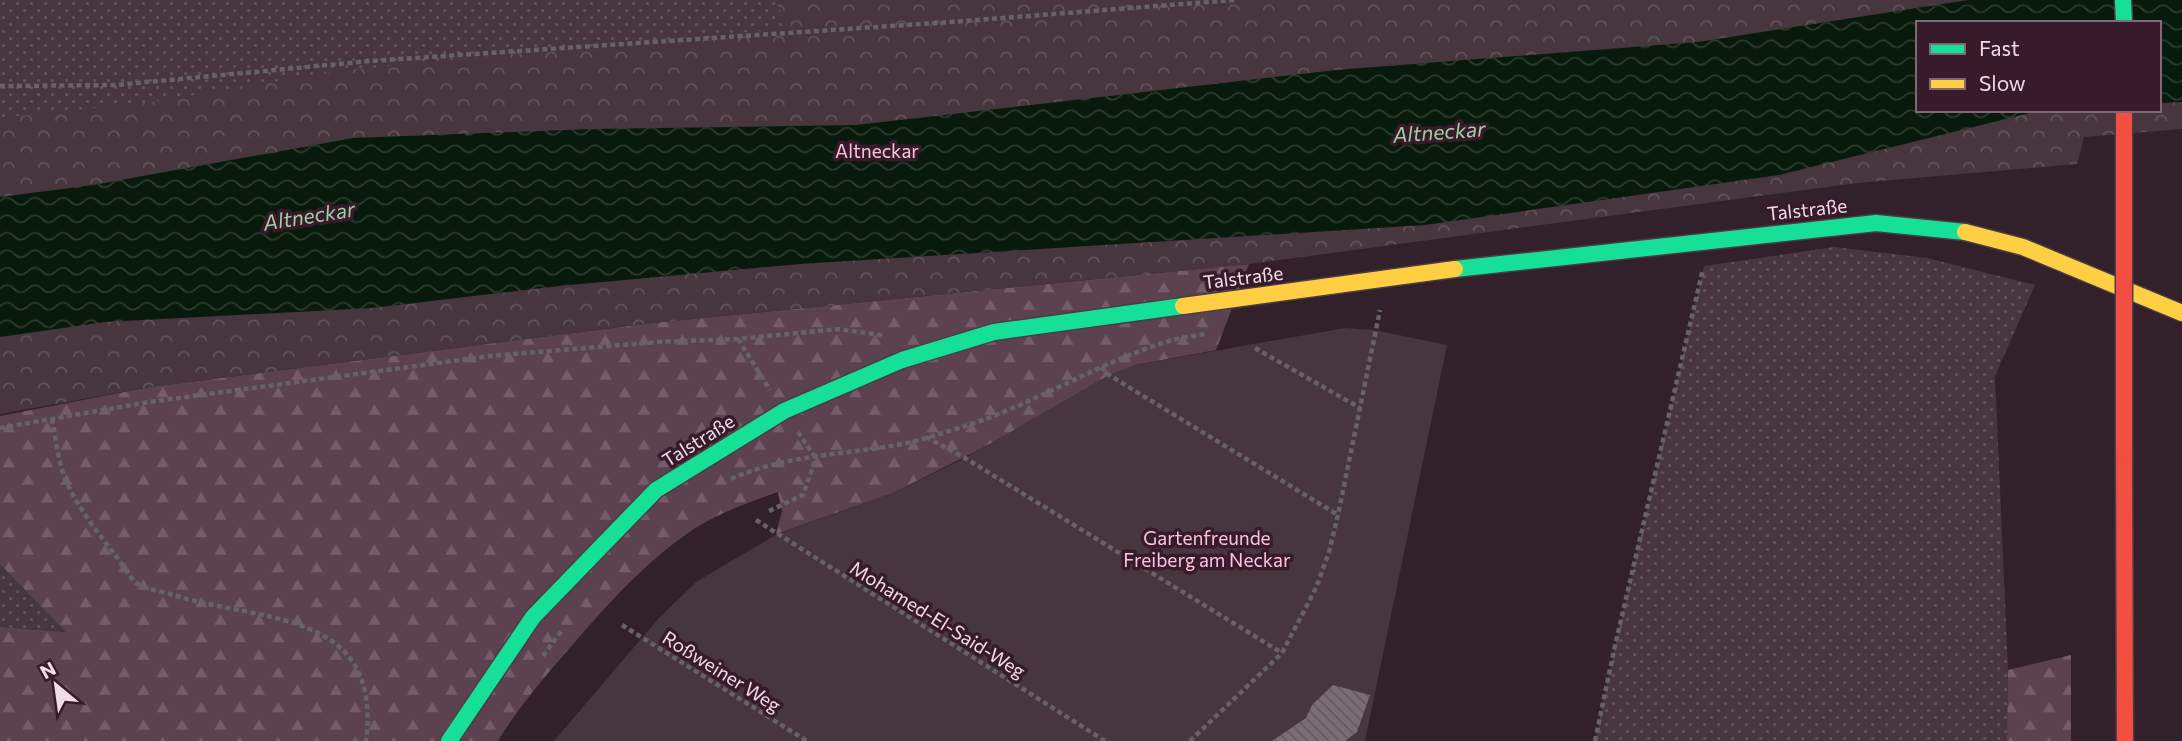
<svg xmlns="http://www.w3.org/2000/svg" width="2182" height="741" viewBox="0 0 2182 741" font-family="Commissioner,sans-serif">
  <defs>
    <pattern id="grass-dots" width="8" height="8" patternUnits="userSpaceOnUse" patternTransform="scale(1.75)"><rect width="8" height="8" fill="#47363e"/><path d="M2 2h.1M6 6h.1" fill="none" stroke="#62525a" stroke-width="1.8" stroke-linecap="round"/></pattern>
    <pattern id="forest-firs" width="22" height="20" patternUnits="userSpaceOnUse" patternTransform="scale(1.75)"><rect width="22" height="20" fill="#5c424f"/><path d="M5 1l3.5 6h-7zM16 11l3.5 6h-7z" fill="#745d68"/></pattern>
    <pattern id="park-crowns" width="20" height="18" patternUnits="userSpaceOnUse" patternTransform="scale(1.75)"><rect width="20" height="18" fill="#47363e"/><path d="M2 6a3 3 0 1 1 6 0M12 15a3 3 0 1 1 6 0" fill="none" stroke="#62525a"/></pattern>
    <pattern id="water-waves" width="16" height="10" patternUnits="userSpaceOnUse" patternTransform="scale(1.75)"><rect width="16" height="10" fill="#081a0b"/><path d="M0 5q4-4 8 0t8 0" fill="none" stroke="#2c3b2e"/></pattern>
    <pattern id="building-back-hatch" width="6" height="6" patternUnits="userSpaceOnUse" patternTransform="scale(1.75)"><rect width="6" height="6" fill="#7c6d75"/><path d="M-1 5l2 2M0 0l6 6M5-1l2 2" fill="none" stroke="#655a5f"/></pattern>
  </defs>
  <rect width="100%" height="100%" fill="#32212a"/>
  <g fill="url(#grass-dots)">
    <polygon points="0,0 1968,0 0,197"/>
    <polygon points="1834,247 1927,258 2035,285 1995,376 2008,670 2007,741 1595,741 1614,650 1704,266"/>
    <polygon points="0,564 67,632 0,627"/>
  </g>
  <g fill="url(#forest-firs)">
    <path d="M 1249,264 L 1216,350 L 1135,365 L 1002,438 L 893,493 L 776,534 L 782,511 L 778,492 C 744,504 710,516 681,538 C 640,568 607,605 574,643 C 547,674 519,706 498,741 L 0,741 L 0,627 L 66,632 L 0,564 L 0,416 L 150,387 L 652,323 Z"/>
    <polygon points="2071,655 2071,741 2007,741 2008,670"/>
  </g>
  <path fill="url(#park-crowns)" fill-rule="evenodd" d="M 775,0 L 2182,0 L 2182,129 L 2084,137 L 2077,164 L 1857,183 L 1249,264 L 652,323 L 150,387 L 0,414 L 0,118 L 151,102 L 347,70 L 789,28 ZM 1918,23 L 2159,23 L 2159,110 L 1918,110 Z"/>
  <polygon fill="#47363e" points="1345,328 1374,330 1447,345 1365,741 554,741 658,619 696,582 777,534 893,493 965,458 1109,375 1135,365"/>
  <polygon fill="url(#water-waves)" points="1968,0 2182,0 2182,102 2159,103 2159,23 1918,23 1918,110 2042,110 1779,175 1425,225 800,264 559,286 372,308 105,322 0,337 0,197 93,185 353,138 591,129 856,125 1336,70 1698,42"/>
  <polygon fill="url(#building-back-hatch)" points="1333,685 1370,695 1357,732 1345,741 1272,741 1306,718 1312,705"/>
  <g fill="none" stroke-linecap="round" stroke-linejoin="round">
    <g stroke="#4b3d44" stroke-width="19">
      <g id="fast">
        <polyline points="2123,0 2124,23"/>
        <polyline points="1455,269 1876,223 1965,232"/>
        <polyline points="449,741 533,617 656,490 784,411 902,360 994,332 1183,306"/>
      </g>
    </g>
    <g stroke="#4b3d44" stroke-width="19">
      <g id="slow">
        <polyline points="1965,232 2023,247 2182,313"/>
        <polyline points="1183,306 1455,269"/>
      </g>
    </g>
    <g stroke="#4b3d44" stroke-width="19">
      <polyline id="jam" points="2124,450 2125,741"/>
    </g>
    <g stroke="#676264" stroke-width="4.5" stroke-dasharray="5 3.5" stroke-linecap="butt">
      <polyline points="0,86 116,85 370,61 951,22 1234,0"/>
      <polyline points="738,339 770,390"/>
      <polyline points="1255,348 1360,408"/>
      <polyline points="1101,367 1109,375 1338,515"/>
      <path d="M 52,419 C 56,438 58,463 66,481 C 78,508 98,533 116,556 C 122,564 128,575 135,582 C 143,589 160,591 170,594 C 259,623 383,607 366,741"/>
      <polyline points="0,428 149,402 490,356 658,342 738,339 839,329 880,335 883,338"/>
      <polyline points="798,432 815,457"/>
      <polyline points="926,437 965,458 1282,653"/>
      <path d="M 731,479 C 782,456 837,455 891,446 C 917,442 943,433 968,425 C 1037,403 1099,362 1169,341 C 1180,338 1193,336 1205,334"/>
      <polyline points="769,511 803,495 816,458"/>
      <polyline points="756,520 1105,741"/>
      <polyline points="622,625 807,741"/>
      <polyline points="543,656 563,629"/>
      <polyline points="1190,741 1282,653 1316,588 1329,552 1338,515 1380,310"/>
      <polyline points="1595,741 1614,650 1703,269"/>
    </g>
    <use href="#fast" stroke="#16e098" stroke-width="16"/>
    <use href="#slow" stroke="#ffcf43" stroke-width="16"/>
    <use href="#jam" stroke="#f24e42" stroke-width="16"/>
    <g stroke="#4b3d44" stroke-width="19" stroke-linecap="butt">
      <polyline id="jam-bridge" points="2124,110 2124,450"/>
    </g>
    <use href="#jam-bridge" stroke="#f24e42" stroke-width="16"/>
  </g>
  <g text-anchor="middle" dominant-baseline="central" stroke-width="7" stroke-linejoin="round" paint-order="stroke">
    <g font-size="19" fill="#fbc3dd" stroke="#381b2a">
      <text x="877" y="150">Altneckar</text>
      <text x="1207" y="537">Gartenfreunde<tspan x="1207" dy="22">Freiberg am Neckar</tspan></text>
    </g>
    <g font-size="19" fill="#f0dce5" stroke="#381b2a">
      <text transform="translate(1807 209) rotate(-6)">Talstraße</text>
      <text transform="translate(1243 277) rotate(-7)">Talstraße</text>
      <text transform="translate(698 440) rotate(-32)">Talstraße</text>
      <text transform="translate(938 619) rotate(32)">Mohamed-El-Said-Weg</text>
      <text transform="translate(722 671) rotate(32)">Roßweiner Weg</text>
    </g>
    <g font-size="21" font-style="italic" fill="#a1cfa7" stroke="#381b2a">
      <text transform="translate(1439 131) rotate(-4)">Altneckar</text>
      <text transform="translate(309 215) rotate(-9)">Altneckar</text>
    </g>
  </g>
  <rect x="1916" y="21" width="245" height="91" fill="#381b2a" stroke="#826875" stroke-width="2"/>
  <rect x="1930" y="44" width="35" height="10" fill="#16e098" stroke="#826875" stroke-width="2"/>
  <text x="1979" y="56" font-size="21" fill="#f0dce5">Fast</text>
  <rect x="1930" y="79" width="35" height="10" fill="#ffcf43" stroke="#826875" stroke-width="2"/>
  <text x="1979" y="91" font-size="21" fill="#f0dce5">Slow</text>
  <g transform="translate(56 685) rotate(331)" stroke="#381b2a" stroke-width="5" paint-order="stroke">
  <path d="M0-5L12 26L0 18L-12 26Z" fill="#f0dce5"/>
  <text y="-10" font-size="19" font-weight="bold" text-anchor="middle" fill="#f0dce5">N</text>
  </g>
</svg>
